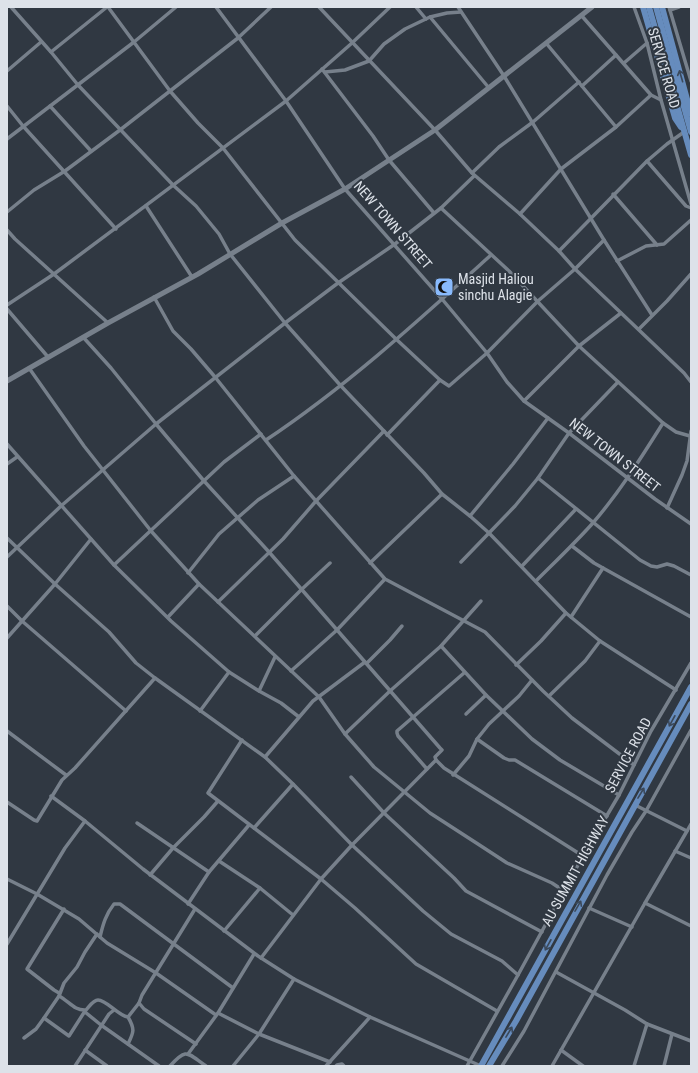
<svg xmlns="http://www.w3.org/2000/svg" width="698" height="1073" viewBox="0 0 698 1073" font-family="'Roboto Condensed',sans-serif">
  <rect width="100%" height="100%" fill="#303842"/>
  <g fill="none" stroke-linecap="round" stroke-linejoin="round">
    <g stroke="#77808b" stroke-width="3.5">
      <polyline points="11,7 51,52 78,85 173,185 196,206 219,234 230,254 285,323 341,386 424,473 442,494 470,516 489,533 566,613 600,641 676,690"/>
      <polyline points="108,7 170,91 198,123 223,148 295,240 396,339 440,380 449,386 487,353 538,301 575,269 604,240 504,76 458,7"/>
      <polyline points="216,7 286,101 345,189 442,299 487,353 507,382 524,401 569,433 655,499 691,524"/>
      <polyline points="319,7 435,130 472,173 520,214 559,251 575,269 684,373 691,382"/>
      <polyline points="416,7 426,19"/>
      <polyline points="634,7 647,43 661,100 691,204"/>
      <polyline points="669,7 691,81"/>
      <polyline points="670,10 679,7"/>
      <polyline points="581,15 651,95 661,100"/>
      <polyline points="430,17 489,88"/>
      <polyline points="546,43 616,127"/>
      <polyline points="51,52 107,7"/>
      <polyline points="624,63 647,43"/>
      <polyline points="322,69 373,136 389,160 434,213"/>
      <polyline points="7,71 41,42"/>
      <polyline points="325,72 345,70 369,61 384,44 405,29 430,17 447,13 461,12"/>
      <polyline points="582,86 616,55"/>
      <polyline points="7,106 23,126 116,229"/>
      <polyline points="50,106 91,151"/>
      <polyline points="7,139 134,42 176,7"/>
      <polyline points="647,161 686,206 691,208"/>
      <polyline points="472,173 499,147 533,122 579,82"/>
      <polyline points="613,194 657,245"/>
      <polyline points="146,206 192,277"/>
      <polyline points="441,208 509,271 579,346 663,423 676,432 690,436"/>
      <polyline points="7,212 34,190 65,171 120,130 238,38 271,7"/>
      <polyline points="520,214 561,169 616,127 651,95"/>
      <polyline points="7,230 15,239 108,323"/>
      <polyline points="604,240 652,315"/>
      <polyline points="559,251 647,161 667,144 684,132"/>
      <polyline points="617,261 646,246 664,244 691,220"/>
      <polyline points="154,297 173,331 191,349 215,377 294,476 385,579 485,632 543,691 572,718 634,765"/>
      <polyline points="7,305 54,274 286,101 352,43 390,7"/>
      <polyline points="7,309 48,357"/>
      <polyline points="639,329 667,301 691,274"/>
      <polyline points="83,337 111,368 156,424 204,481 269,552 440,748 442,750 435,757 436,760 444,768 583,856"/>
      <polyline points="29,368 84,446 151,531 199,584 319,697 345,734 374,767 430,813 481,846 507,863 552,883 564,891"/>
      <polyline points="524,401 579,346 621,313"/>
      <polyline points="387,435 440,380"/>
      <path d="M 266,440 C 347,386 419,320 491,255"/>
      <polyline points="7,444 114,565 171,621 229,672 259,691 281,703 299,717"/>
      <polyline points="7,464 17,457"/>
      <polyline points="538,478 640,560 651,566 657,567 667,564 674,566 691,575"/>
      <polyline points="667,508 682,475 687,461 691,431"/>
      <polyline points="470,516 513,464 548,418"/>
      <polyline points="7,538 55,584 109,632 136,663 155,678 265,757 293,784 352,845 423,911 451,934 502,961 518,975"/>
      <polyline points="572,546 594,563 691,617"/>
      <polyline points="7,557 61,506 156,424 285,323 338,283 395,244 441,208 474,176"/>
      <polyline points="461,562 515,506 538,478 569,433 618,382"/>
      <polyline points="370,563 442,494"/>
      <polyline points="114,565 224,462 261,434"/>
      <polyline points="522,566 576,509"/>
      <polyline points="188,573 219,534 258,500 294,476"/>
      <path d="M 536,581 C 555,562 574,544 592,524 C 619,493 641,458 663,423"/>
      <polyline points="218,602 283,539 316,501 384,431"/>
      <polyline points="7,606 22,621 126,711"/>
      <polyline points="168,617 199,584"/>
      <polyline points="571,617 603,568"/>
      <polyline points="255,636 301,590 330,563"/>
      <polyline points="7,638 55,584 91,539"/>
      <polyline points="441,646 486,695 532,739 560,760 619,795"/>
      <polyline points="367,663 390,640 402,626"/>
      <polyline points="516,665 541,641 566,613"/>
      <polyline points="291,671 337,630 385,579"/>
      <polyline points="259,691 275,657"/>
      <polyline points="549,696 585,661 600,641"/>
      <polyline points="200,711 229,672"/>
      <polyline points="466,714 486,695"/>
      <polyline points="7,731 66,775"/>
      <polyline points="345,734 390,691 441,646 481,601"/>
      <polyline points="477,739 504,758 509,760 515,760 607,816"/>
      <polyline points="242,740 208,793 321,879 355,908 416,964 497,1011"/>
      <polyline points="265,757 313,701 365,662"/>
      <polyline points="427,769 398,736 397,733 397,731 464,673"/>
      <polyline points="453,775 469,756 477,739 489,724 519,696 532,680"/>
      <polyline points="351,777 384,813 454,878 466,891 542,932"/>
      <polyline points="51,796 85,821 143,869 258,956 294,979 370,1017 481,1066"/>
      <polyline points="7,802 34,820 37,821 62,780 75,768 155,678"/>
      <polyline points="635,805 687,831 645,903 691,926"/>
      <polyline points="137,823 209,872"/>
      <polyline points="254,828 293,784"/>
      <polyline points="687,831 691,824"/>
      <polyline points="675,851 691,858"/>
      <polyline points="219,861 260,888 293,915"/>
      <polyline points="150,875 173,848 204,817 218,801"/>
      <polyline points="7,879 37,894 79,919 107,943 156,973 216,1015"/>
      <polyline points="188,904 209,872 249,825"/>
      <polyline points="589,908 632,927"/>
      <polyline points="224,931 260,888"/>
      <path d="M 100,937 C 103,924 106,914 114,904 L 120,904 L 233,988"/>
      <polyline points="7,944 65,848 85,821"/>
      <polyline points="261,958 321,879 352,845 436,760"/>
      <polyline points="556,972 625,1010 647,1024 691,1041"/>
      <polyline points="59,993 54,990 27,969 64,909"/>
      <path d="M 59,996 C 69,1001 74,1011 86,1010 C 89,1007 93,1000 98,1000 C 107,1000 118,1016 128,1017 C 135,1029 134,1032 128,1044"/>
      <polyline points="139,1003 144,1009 196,1044"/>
      <polyline points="85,1012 101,1025 159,1066"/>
      <polyline points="218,1013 259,1034 330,1062"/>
      <polyline points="128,1017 139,1003 142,995 195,909"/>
      <polyline points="44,1018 69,1036 85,1011"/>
      <polyline points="24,1038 36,1029 44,1018 59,996 64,983 77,967 85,952 97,934"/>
      <polyline points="85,1050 107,1066"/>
      <polyline points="561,1050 583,1066"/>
      <polyline points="188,1054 218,1013 254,954"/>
      <polyline points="75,1066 109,1014 114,1010"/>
      <path d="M 170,1066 C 187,1047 187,1053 206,1066"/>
      <polyline points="233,1066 259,1034 294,979"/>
      <polyline points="326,1066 370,1017"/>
      <polyline points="336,1066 337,1065 342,1064 344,1066"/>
      <polyline points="467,1066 518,975 583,856 619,795 651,731 691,663"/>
      <polyline points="502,1066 524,1031 607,875 632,832 646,811 691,730"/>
      <polyline points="552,1066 645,903"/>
      <polyline points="634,1066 647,1024"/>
      <polyline points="664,1066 672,1034"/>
    </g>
    <polyline stroke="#77808b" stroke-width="5" points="7,381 108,323 198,274 282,223 345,189 435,130 592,7"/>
    <g stroke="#668cbd" stroke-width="6">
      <polyline points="643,7 675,118 681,127"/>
      <polyline points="649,7 691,155"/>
      <polyline points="656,7 691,132"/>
      <polyline points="662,7 691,114"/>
      <polyline points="481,1066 691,687"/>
      <polyline points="489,1066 516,1021 691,704"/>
    </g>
  </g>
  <defs><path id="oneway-shaft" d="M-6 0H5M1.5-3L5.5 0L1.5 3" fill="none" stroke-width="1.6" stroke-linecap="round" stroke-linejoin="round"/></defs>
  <g stroke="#3b495b">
    <use href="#oneway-shaft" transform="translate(681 76) rotate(-106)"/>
    <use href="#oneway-shaft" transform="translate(672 721) rotate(119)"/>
    <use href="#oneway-shaft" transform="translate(641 793) rotate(-59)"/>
    <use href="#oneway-shaft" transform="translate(578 906) rotate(-60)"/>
    <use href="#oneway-shaft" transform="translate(548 945) rotate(119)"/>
    <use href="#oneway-shaft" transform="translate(509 1032) rotate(-59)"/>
  </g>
  <defs>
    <g id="mosque-square" transform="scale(1)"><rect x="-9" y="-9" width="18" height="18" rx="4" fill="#89bafc" stroke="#303842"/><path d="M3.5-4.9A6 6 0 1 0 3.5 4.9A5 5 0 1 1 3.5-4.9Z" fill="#111"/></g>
  </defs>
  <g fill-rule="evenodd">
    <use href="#mosque-square" x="444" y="287"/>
  </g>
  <g text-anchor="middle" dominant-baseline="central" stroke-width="4" stroke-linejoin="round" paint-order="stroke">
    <g font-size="14" fill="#dde2e9" stroke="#303842">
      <text transform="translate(664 68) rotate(74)">SERVICE ROAD</text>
      <text transform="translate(393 225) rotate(49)">NEW TOWN STREET</text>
      <text transform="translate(615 455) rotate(38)">NEW TOWN STREET</text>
      <text transform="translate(628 755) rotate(-62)">SERVICE ROAD</text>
      <text transform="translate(575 871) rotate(-61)">AU SUMMIT HIGHWAY</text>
    </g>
    <g font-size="14" fill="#dde2e9" stroke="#303842" text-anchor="start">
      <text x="458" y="279">Masjid Haliou<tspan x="458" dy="16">sinchu Alagie</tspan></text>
    </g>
  </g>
  <rect width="698" height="1073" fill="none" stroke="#dde2e9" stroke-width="16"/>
</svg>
